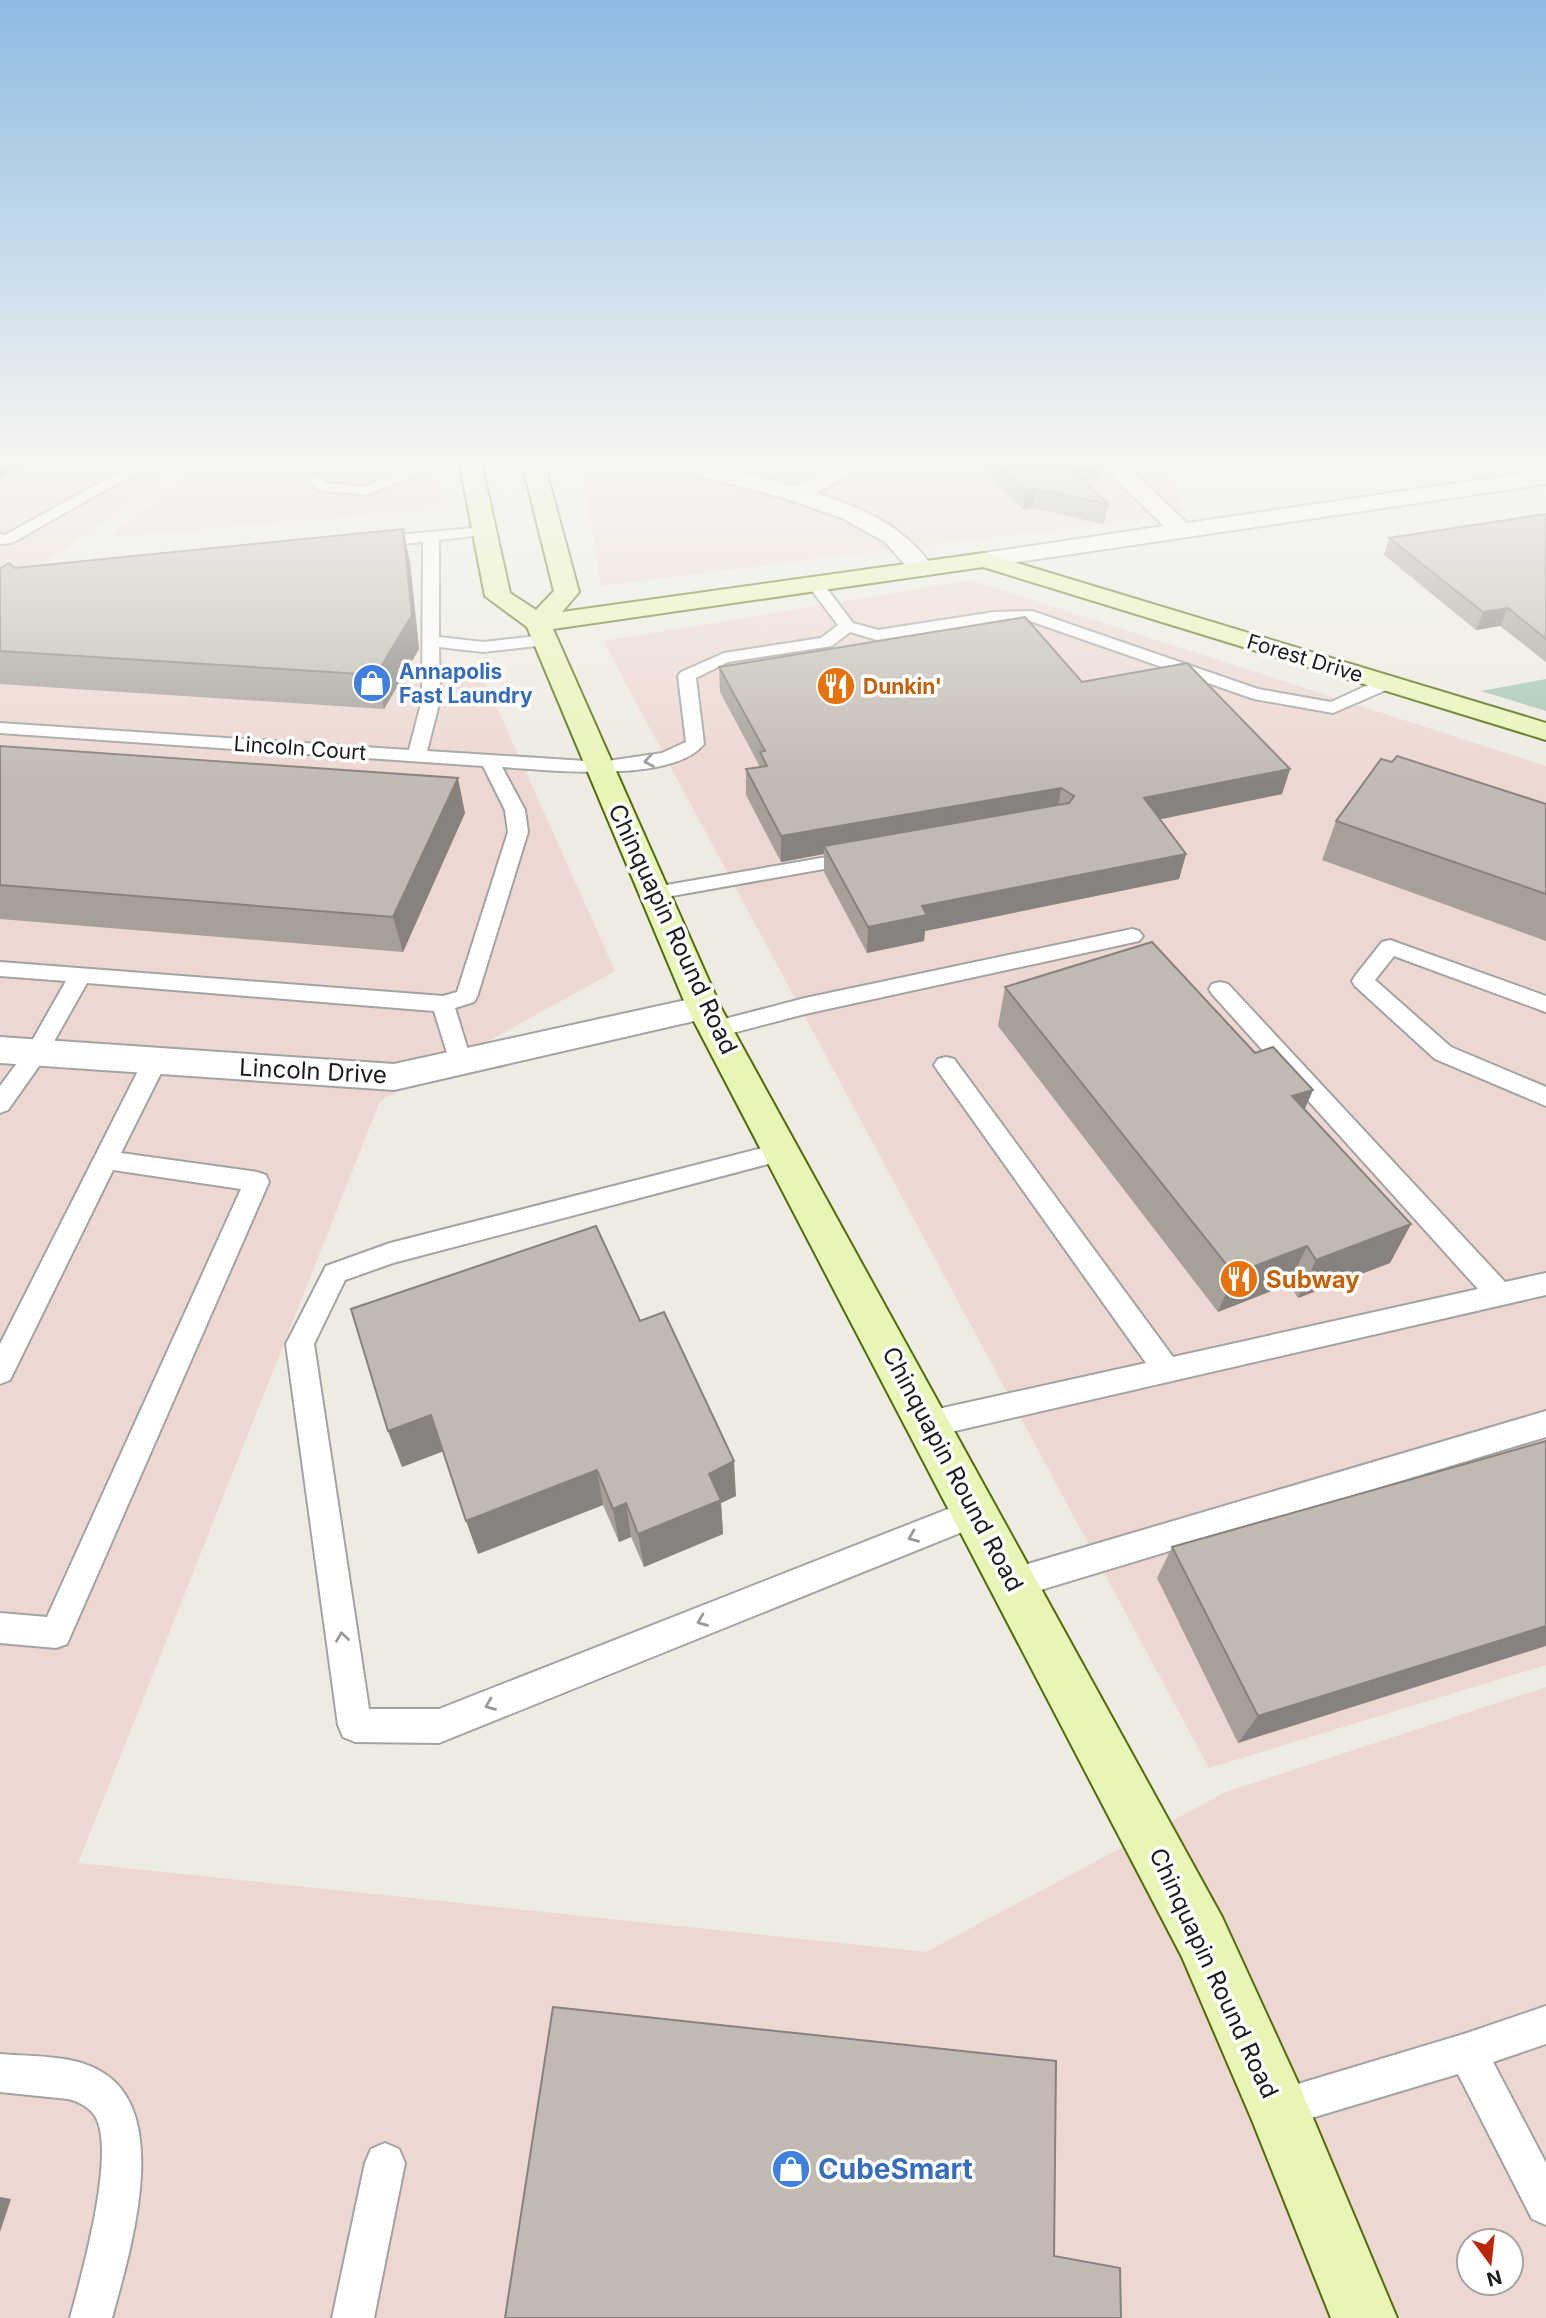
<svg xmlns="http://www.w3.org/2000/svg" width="1546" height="2318" viewBox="0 0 1546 2318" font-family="Inter,sans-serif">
  <rect width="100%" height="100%" fill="#edebe2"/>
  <g fill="#edd7d1" fill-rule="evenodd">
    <polygon points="0,459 189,459 0,596"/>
    <polygon points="207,459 432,459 443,508 111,537"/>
    <polygon points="581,459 1164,459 1183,513 601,586"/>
    <polygon points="971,580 1546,766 1546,1665 1209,1768 603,641"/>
    <path d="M 0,635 L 478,665 L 615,971 L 380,1101 L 78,1863 L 926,1952 L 1226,1792 L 1546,1687 L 1546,2318 L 0,2318 ZM 1469,2241 L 1511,2241 L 1511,2283 L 1469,2283 Z"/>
  </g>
  <polygon fill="#a4c4ae" points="1546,679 1546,711 1481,691"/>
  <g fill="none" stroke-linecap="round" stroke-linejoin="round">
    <g stroke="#a3a3a3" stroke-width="4">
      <g id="lane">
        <polygon points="143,459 160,459 12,543 0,544 0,534 5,535"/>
        <polygon points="308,459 324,459 314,465 309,464"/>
        <polygon points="408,459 422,459 420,473 367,495 318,490 309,479 316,475 327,483 365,487 408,468"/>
        <path d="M 485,527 L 492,531 L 490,534 L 439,540 L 439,637 L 483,642 L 545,635 L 553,640 L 545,645 L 483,652 L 439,647 L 440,700 L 427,751 L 601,762 L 662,753 L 686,742 L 678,676 L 681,672 L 724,653 L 821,638 L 838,625 L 807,584 L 815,579 L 821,581 L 853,623 L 878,630 L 994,612 L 1032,611 L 1258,689 L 1331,702 L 1381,679 L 1387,678 L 1396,683 L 1393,687 L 1333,713 L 1254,699 L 1030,621 L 994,622 L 877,640 L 850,632 L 832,646 L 728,662 L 696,678 L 704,744 C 672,784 549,770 502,767 L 525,810 L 528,832 L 477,997 L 474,1002 L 455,1008 L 472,1063 L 468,1069 L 460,1071 L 452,1069 L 434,1011 L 87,983 L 44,1059 L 8,1110 L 0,1113 L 0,1086 L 28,1048 L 66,981 L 0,976 L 0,962 L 443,996 L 457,992 L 508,832 L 505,810 L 483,766 L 0,733 L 0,723 L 409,750 L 422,700 L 423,542 L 374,547 L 366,542 L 374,537 Z"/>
        <polygon points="856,852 863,854 866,858 863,862 655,899 648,898 645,893 648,888 655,887"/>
        <polygon points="1132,929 1139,931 1143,936 1139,941 805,1014 717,1037 709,1035 706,1029 709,1023 805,998"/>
        <polygon points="1390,940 1546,996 1546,1012 1394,956 1375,980 1451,1047 1546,1087 1546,1106 1435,1059 1355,986 1352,981 1355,976 1382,942"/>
        <polygon points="1220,982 1228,984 1505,1282 1546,1273 1546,1295 929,1437 919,1433 915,1424 919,1415 929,1411 1146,1363 938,1071 934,1065 938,1059 946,1057 954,1059 1173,1357 1478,1289 1212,994 1209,989 1212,984"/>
        <polygon points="155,1053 163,1055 167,1061 121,1153 257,1172 266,1175 269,1182 67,1644 56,1648 0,1643 0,1613 47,1617 241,1189 113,1170 10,1380 0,1384 0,1344 143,1061 147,1055"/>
        <polygon points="782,1143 791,1146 794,1152 791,1158 393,1263 345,1280 314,1344 369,1709 439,1709 976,1498 987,1502 991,1512 987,1522 439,1743 355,1742 343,1737 338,1725 286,1344 326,1266 390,1243"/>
        <polygon points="1546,1411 1546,1437 1014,1598 1003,1593 999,1583 1003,1573 1014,1568"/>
        <polygon points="1546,2006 1546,2044 1493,2062 1546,2163 1546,2225 1532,2219 1458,2074 1278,2128 1264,2123 1259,2109 1264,2095 1278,2090 1467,2033"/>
        <path d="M 0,2054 C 33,2057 76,2054 105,2074 C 172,2118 129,2255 112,2318 L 70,2318 C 81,2277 117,2152 95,2116 C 89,2107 78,2101 68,2099 L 0,2092 Z"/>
        <polygon points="385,2143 399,2149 405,2163 374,2318 332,2318 365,2163 371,2149"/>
      </g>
    </g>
    <g stroke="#a3a3a3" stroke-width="4">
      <g id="street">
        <path d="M 669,459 L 694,459 L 793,486 L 847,459 L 875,459 L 872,464 L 815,493 C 863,508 905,526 934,569 L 931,574 L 922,576 L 913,574 L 885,542 L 842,518 L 784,498 L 682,471 Z"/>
        <polygon points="1095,459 1119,459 1187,523 1546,470 1546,484 984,567 975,565 972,560 975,555 984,553 1164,526"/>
        <polygon points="704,996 716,1000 721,1008 716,1016 394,1090 0,1063 0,1037 394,1064"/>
      </g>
    </g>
    <g stroke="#536b0a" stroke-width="4">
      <polygon id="secondary" points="462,459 484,459 482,466 510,593 536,610 554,591 521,459 543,459 579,592 562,612 984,553 1546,723 1546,740 983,567 553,629 721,1008 1222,1917 1300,2087 1397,2318 1331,2318 1252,2120 1182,1957 687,1008 527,627 485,596 460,466"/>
    </g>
    <g stroke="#8c7308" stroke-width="4">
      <g id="primary">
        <polygon points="457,459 479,459 482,466 479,471 463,471"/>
        <polygon points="523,459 545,459 539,469 523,469 520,464"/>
      </g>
    </g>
    <use href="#lane" fill="#fff" fill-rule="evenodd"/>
    <use href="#street" fill="#fff" fill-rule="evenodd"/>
    <use href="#secondary" fill="#e9f5b7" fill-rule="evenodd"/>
    <use href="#primary" fill="#f6dd9d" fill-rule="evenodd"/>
  </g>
  <g fill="#a6a099">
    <polygon points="973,459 1102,459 1098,478 1083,480 1108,504 1104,524 1033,508 1023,510"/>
    <polygon points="1546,514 1546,662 1500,626 1476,630 1384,555 1389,538"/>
    <polygon points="410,562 419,649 384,709 0,684 0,569 15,568"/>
    <polygon points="719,667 1082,682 1290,769 1282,794 1159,819 1186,854 1179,879 925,931 924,941 867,953 824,872 824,854 781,862 746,795 746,769 760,767 720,692"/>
    <polygon points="0,746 465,813 403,952 0,919"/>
    <polygon points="1392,762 1546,804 1546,941 1322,860 1336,821"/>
    <polygon points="1005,987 1255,1053 1313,1090 1304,1110 1411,1224 1390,1263 1298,1298 1289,1284 1218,1312 998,1026"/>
    <polygon points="640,1321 736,1496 721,1503 723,1534 644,1567 631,1537 619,1542 603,1505 478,1554 443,1451 402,1467"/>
    <polygon points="1546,1441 1238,1743 1157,1578 1172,1547"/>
  </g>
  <g fill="#87827d">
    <polygon points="0,459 36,459 0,479"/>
    <polygon points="1102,459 1098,478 1063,484 1066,464"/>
    <polygon points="1035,489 1033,508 1023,510 1026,490"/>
    <polygon points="403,529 410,562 419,649 384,709 376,675"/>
    <polygon points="1508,608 1500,626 1476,630 1483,612"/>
    <polygon points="1290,769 1282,794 1138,824 1144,798"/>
    <polygon points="458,778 465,813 403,952 393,917"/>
    <polygon points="1061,788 1057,813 824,846 824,854 781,862 781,836"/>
    <polygon points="1186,854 1179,879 925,931 924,941 867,953 868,927 922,906"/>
    <polygon points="1313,1090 1296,1129 1292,1096"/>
    <polygon points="1411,1224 1390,1263 1298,1298 1316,1260"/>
    <polygon points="1307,1246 1289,1284 1218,1312 1234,1274"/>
    <polygon points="431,1415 444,1451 402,1467 388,1431"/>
    <polygon points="734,1461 736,1496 721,1503 723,1534 644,1567 638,1534 709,1474"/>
    <polygon points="597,1470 603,1505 478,1554 466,1521"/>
    <polygon points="626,1503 631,1537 619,1542 613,1509"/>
    <polygon points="1546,1626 1546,1646 1238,1743 1258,1716"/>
    <polygon points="0,2197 11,2199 0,2232"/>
  </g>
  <g fill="#c1bab2" stroke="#87827d" stroke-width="2">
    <polygon points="994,459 1098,459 1066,464 1108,504 1035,489 1026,490"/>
    <polygon points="1546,514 1546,639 1508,608 1483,612 1389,538"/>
    <polygon points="403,529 412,615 376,675 0,651 0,569 9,563 15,568"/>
    <polygon points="1025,617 1082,682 1187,663 1290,769 1144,798 1186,854 922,906 927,915 868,927 824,846 1069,803 1074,796 1061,788 781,836 746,769 767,766 760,752 765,751 719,667"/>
    <polygon points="0,746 458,778 393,917 0,885"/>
    <polygon points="1397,756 1546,804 1546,894 1336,821 1381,759 1392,762"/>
    <polygon points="1152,942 1255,1053 1273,1047 1313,1090 1292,1096 1411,1224 1316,1260 1307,1246 1234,1274 1005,987"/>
    <polygon points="596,1226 640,1321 664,1312 734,1461 709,1474 721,1500 638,1534 626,1503 613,1509 597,1470 466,1521 431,1415 388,1431 351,1309"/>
    <polygon points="1546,1441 1546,1626 1258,1716 1172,1547"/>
    <polygon points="553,2007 1056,2061 1054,2256 1120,2268 1121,2318 505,2318"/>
  </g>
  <defs><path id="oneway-chevron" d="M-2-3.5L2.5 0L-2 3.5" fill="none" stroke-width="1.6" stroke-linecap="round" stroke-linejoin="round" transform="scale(1.75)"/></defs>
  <g stroke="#999">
    <use href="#oneway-chevron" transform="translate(649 761) rotate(171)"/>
    <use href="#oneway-chevron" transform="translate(913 1537) rotate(158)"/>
    <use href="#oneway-chevron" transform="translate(702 1621) rotate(158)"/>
    <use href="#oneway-chevron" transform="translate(342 1637) rotate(-98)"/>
    <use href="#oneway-chevron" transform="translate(490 1705) rotate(158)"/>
  </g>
  <linearGradient id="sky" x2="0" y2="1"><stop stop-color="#8dbbe2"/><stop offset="0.59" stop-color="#f7f6f2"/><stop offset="1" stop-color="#f7f6f2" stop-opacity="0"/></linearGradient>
  <rect width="1546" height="783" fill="url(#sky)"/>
  <defs>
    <g id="shop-disc" transform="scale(2.0125)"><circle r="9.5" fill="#3f7fe0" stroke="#fff"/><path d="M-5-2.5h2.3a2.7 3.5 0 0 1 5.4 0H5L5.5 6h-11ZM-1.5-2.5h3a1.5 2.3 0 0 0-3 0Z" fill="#fff"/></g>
    <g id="restaurant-disc" transform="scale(2.0125)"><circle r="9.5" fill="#e8710a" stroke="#fff"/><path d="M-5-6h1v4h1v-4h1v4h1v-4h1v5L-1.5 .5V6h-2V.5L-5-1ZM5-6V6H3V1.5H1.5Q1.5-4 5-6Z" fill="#fff"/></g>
  </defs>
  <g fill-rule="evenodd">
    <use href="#shop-disc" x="372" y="683"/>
    <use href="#restaurant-disc" x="836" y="686"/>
    <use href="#restaurant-disc" x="1239" y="1279"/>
    <use href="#shop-disc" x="791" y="2169"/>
  </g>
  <g text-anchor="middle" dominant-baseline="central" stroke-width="7" stroke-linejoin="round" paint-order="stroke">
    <g font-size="21" fill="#1c1c1c" stroke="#fff">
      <text transform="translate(1305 658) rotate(17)">Forest Drive</text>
      <text transform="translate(300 748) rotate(4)">Lincoln Court</text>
    </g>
    <g font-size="21" font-weight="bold" fill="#366cbe" stroke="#fff" text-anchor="start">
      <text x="399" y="671">Annapolis<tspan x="399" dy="24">Fast Laundry</tspan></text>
    </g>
    <g font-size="21" font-weight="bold" fill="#c56008" stroke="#fff" text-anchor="start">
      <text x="863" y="686">Dunkin'</text>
    </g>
    <g font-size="24" fill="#1c1c1c" stroke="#fff">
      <text transform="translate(673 929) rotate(65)">Chinquapin Round Road</text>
      <text transform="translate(313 1071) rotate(3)">Lincoln Drive</text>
      <text transform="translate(953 1469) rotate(62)">Chinquapin Round Road</text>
      <text transform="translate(1214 1973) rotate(65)">Chinquapin Round Road</text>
    </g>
    <g font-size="24" font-weight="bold" fill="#c56008" stroke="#fff" text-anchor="start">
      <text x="1266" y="1279">Subway</text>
    </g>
    <g font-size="28" font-weight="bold" fill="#366cbe" stroke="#fff" text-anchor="start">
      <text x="818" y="2169">CubeSmart</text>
    </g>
  </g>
  <g transform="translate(1490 2262) rotate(165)"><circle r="33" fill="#ffffff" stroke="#a4a4a4" stroke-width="2"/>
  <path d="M0-5L12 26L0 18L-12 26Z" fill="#bd250b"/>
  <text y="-10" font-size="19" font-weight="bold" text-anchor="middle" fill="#1c1c1c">N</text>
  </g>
</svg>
